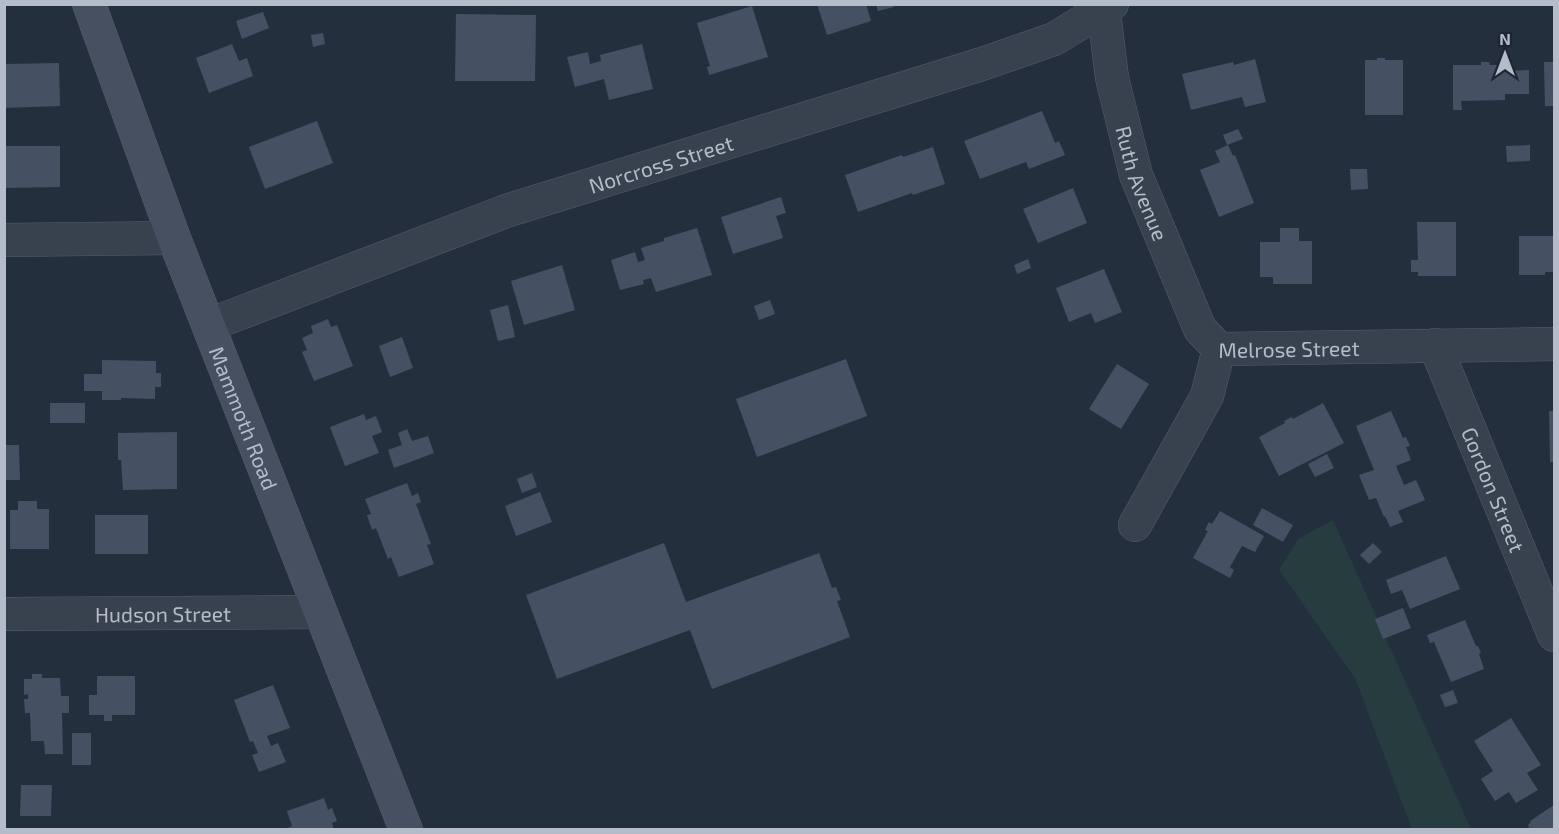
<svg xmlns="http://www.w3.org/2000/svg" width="1559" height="834" viewBox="0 0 1559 834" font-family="'Exo 2',sans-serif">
  <rect width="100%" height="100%" fill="#242f3e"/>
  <polygon fill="#263c3f" points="1333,520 1471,829 1412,829 1355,678 1279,570 1298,539"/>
  <g fill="#455162">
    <polygon points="817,4 866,4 871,21 827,35"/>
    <polygon points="876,4 893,4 894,7 878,11"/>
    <polygon points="752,6 768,57 709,75 707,67 710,66 697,23"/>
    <polygon points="263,12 269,28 242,39 236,21"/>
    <polygon points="456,14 536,15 535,81 455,81"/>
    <polygon points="323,33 325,44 313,47 311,35"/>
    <polygon points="232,44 239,61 247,58 253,76 209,93 196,58"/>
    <polygon points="642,44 653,89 609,100 604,79 575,87 567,57 588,52 590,64 601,61 600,55"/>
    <polygon points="1377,58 1385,58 1385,60 1403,60 1403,115 1365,115 1365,60 1377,60"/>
    <polygon points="1255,59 1266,102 1245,107 1242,97 1191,110 1182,74 1233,62 1234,65"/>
    <polygon points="1481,62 1489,62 1490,65 1505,65 1505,71 1529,70 1529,94 1505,94 1505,100 1461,101 1462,110 1453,110 1453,65 1481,65"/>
    <polygon points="1544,62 1554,62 1554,106 1545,106"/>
    <polygon points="59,63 60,106 4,108 4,64"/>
    <polygon points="1042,111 1055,143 1059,141 1065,155 1029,169 1026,162 980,179 964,141"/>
    <polygon points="317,121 333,163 265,189 249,147"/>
    <polygon points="1238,129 1243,139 1227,145 1223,135"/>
    <polygon points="1228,145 1233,156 1235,155 1254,203 1219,217 1200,170 1220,162 1215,151"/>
    <polygon points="1530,145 1530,161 1507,162 1506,146"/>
    <polygon points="4,146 60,146 60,187 4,188"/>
    <polygon points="933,147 945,184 913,195 912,193 858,212 845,175 902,155 903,157"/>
    <polygon points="1350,169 1367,169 1368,189 1351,190"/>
    <polygon points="1073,188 1087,223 1038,243 1023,209"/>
    <polygon points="781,197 786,213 776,216 783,238 733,254 721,217"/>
    <polygon points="1417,222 1456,222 1456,276 1418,276 1418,272 1411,272 1411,260 1418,260"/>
    <polygon points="697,228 712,275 656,292 651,278 643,280 644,284 620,290 611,260 635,252 638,262 645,260 641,248 664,241 664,238"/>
    <polygon points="1280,228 1299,228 1299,241 1312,241 1312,284 1273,284 1273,277 1260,277 1260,242 1280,242"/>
    <polygon points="1519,236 1554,236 1554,272 1545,272 1545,275 1519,275"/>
    <polygon points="1028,259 1031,268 1017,274 1014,265"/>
    <polygon points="562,265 575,310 524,325 511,281"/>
    <polygon points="1104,269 1122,312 1095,323 1091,313 1069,322 1056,288"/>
    <polygon points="770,300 775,314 759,320 754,306"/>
    <polygon points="508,305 515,337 498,341 490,310"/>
    <polygon points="328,319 331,327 337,325 353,366 314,381 302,352 307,350 302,338 313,333 311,326"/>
    <polygon points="402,337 413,368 390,377 379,346"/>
    <polygon points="846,359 867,416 757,457 736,399"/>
    <polygon points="102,360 156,361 156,373 161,373 161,387 155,387 155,399 121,398 121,400 102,400 102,391 84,391 84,374 102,374"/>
    <polygon points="1117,364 1149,384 1121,429 1089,409"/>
    <rect x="50" y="403" width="35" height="20"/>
    <polygon points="1323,403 1344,443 1279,476 1259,437 1285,423 1284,421 1292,417 1293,419"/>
    <polygon points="1391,411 1403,438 1406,437 1410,446 1406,447 1411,460 1396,466 1404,485 1416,480 1425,500 1398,511 1403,522 1390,527 1385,516 1384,517 1376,498 1369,500 1359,475 1374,470 1356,426"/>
    <polygon points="1549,411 1554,411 1554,462 1550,462"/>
    <polygon points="364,414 366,420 376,416 382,432 372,436 379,453 345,466 330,427"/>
    <polygon points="407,429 412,441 428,436 434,453 394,468 388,450 402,445 398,433"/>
    <polygon points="177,432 177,489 123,490 121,460 118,460 118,433"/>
    <polygon points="4,445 19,445 20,480 4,480"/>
    <polygon points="1327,454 1334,468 1315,477 1308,464"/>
    <polygon points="532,473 537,487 522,493 517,479"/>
    <polygon points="407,483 412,496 418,493 421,502 416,504 431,544 427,545 434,564 399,577 391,557 388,559 376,528 372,530 367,515 371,514 365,499"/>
    <polygon points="540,492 552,522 516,536 505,506"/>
    <polygon points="18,501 37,501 37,509 49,509 49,549 10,549 10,510 18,510"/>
    <polygon points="1262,508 1293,525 1283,542 1253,525"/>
    <polygon points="1220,511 1264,536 1255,552 1242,546 1230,567 1234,570 1230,578 1193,558 1208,531 1205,530 1209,522 1212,524"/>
    <rect x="95" y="515" width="53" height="39"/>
    <polygon points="664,543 686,602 819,553 832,588 836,587 841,600 837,601 850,637 712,689 690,630 557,679 526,595"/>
    <polygon points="1373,543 1382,552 1369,564 1360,555"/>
    <polygon points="1446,556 1460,589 1410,609 1402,590 1391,594 1386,580"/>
    <polygon points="1403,608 1411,628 1383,639 1375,619"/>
    <polygon points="1465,620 1476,646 1478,646 1481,653 1479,654 1484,669 1451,682 1434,642 1430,643 1427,635"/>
    <polygon points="32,674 42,674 42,678 60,678 61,696 69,696 69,713 62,713 63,754 45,754 44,741 31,741 30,713 25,713 24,699 28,699 28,694 24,695 24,679 32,679"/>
    <polygon points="97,676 135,676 135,715 112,715 112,721 104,721 104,715 89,715 89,695 97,695"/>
    <polygon points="273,685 290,728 267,736 271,746 278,743 286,762 259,772 252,755 258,753 253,741 250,742 234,700"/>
    <polygon points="1453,690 1458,703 1445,707 1440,695"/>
    <polygon points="1511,718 1541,765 1527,773 1538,790 1516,803 1509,792 1495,801 1481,779 1493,771 1474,741"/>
    <rect x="72" y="733" width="19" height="32"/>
    <polygon points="21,785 52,785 51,816 20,816"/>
    <polygon points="324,798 328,810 332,808 337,821 332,823 334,830 282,830 292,826 287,811"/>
    <polygon points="1554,805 1554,830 1530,830 1528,825 1531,822 1530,821"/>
  </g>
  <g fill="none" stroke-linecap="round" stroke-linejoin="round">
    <g stroke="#565f6c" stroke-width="34">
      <g id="minor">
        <path id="s1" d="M 1103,4 L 1112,78 L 1136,175 L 1200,329 L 1219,349"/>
        <polyline points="4,240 174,238"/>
        <path id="s2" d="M 209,325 L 506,211 L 982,64 L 1054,39 L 1112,4"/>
        <path id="s3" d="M 1435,345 L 1554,635"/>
        <path id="s4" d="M 1219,349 L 1554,344"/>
        <polyline points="1135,525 1207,396 1219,349"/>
        <path id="s5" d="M 4,614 L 320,612"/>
      </g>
    </g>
    <g stroke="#565f6c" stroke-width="34">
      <g id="secondary">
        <path id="s6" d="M 89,4 L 174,238 L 406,830"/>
      </g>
    </g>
    <use href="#minor" stroke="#38414e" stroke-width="33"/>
    <use href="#secondary" stroke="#465061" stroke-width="33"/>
  </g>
  <g text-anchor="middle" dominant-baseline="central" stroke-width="6" stroke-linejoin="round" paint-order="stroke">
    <g font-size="21" fill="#b4bcc9" stroke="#1d2633">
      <text stroke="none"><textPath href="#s2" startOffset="480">Norcross Street</textPath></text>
      <text stroke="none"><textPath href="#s1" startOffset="184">Ruth Avenue</textPath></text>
      <text stroke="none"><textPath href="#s4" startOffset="70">Melrose Street</textPath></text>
      <text stroke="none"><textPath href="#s6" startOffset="442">Mammoth Road</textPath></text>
      <text stroke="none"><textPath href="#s3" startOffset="156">Gordon Street</textPath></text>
      <text stroke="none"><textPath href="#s5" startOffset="159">Hudson Street</textPath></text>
    </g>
  </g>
  <rect width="1559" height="834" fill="none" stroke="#b4bcc9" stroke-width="12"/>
  <g transform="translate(1505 54)" stroke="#1d2633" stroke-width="4.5" paint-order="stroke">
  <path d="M0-4.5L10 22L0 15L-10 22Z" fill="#b4bcc9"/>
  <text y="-9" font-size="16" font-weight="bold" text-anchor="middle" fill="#b4bcc9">N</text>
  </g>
</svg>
